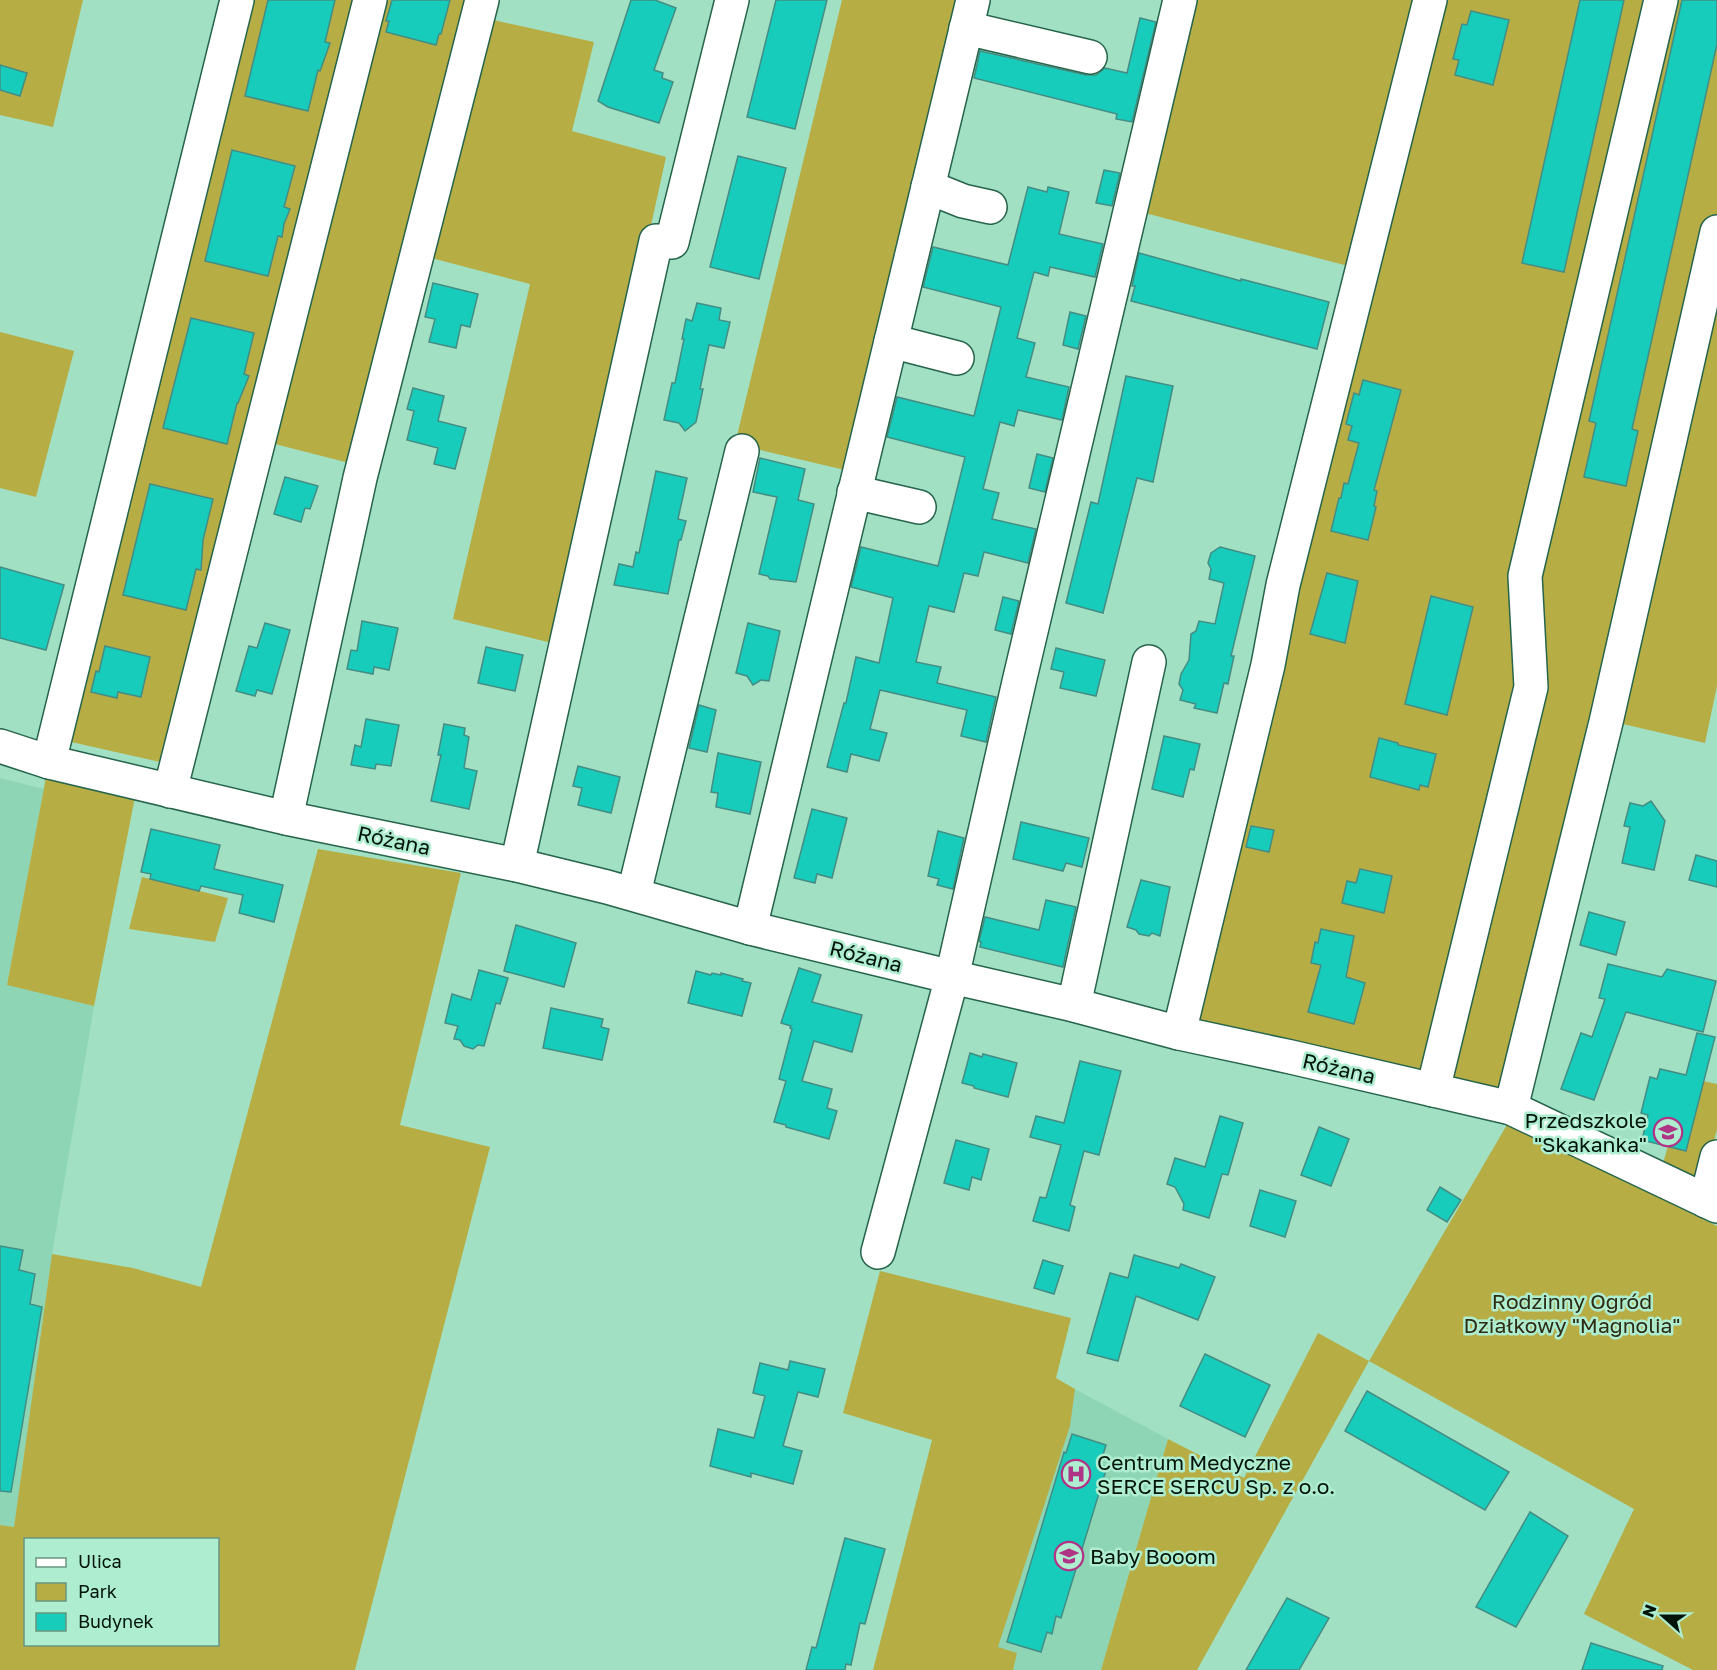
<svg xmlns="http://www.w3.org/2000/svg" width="1717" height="1670" viewBox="0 0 1717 1670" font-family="'Golos Text',sans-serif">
  <rect width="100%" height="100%" fill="#a1e0c3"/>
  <g fill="#8ed5b5">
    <polygon points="0,778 44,789 7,984 94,1006 52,1254 14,1527 0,1525"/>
    <polygon points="1056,1379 1168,1439 1101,1670 978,1670"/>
  </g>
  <g fill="#b7ad45" fill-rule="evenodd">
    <polygon points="0,0 83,0 53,127 0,115"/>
    <polygon points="228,0 475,0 357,465 267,442 169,764 49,737"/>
    <polygon points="842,0 960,0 845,470 735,444"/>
    <polygon points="1191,0 1419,0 1352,267 1141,212"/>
    <polygon points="1441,0 1717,0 1717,686 1705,743 1597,718 1508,1095 1190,1023"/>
    <polygon points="484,18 594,42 572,131 666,157 633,308 552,643 453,619 530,284 424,256"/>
    <polygon points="0,332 74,351 36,497 0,488"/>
    <polygon points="47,772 136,792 94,1006 7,985"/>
    <path d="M 318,849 L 461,873 L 400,1125 L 490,1147 L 355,1670 L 0,1670 L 0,1525 L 14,1527 L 52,1254 L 133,1268 L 201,1287 ZM 26,1540 L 218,1540 L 218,1644 L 26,1644 Z"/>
    <polygon points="142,877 228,898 215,942 129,929"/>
    <polygon points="1703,1081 1717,1084 1717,1129 1704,1183 1663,1163 1668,1146"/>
    <polygon points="1508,1123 1717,1226 1717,1670 1693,1670 1584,1614 1634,1509 1369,1361 1197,1670 1101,1670 1168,1439 1244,1478 1318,1333 1369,1361"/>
    <polygon points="880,1271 1071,1318 1056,1378 1075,1389 1070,1426 998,1647 1017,1653 1013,1670 873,1670 932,1440 843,1413"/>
  </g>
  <g fill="#17ccbb" stroke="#438d84" stroke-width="1.5">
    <polygon points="268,0 335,0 325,42 330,43 320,71 318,70 308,111 245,96"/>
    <polygon points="392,0 450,0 441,34 439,34 436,45 386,32 389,21 386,21"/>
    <polygon points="631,0 655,0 676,8 654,70 663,73 662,78 673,82 659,123 608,107 598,101"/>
    <polygon points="776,0 827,0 795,129 747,117"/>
    <polygon points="1580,0 1624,0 1564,272 1522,263"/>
    <polygon points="1682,0 1717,0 1717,44 1632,429 1638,431 1626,486 1584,477 1596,423 1589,421"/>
    <polygon points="1471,11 1509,20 1493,85 1455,75 1459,60 1453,59 1462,24 1467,25"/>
    <polygon points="1140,18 1156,22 1132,122 1116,119 1117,114 974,78 980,51 1086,75 1096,75 1105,68 1127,73"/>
    <polygon points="0,65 27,73 20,96 0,90"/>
    <polygon points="232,150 295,166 284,207 290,209 284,224 282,237 278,236 268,276 205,261"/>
    <polygon points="738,156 786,168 759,279 710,267"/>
    <polygon points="1104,170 1120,173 1112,206 1096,203"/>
    <polygon points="1028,187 1047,192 1048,187 1069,192 1059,234 1103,244 1095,277 1050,267 1048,276 1034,272 1017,338 1035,343 1026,377 1069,387 1062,420 1018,410 1014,426 1000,422 983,489 999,493 992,519 1036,529 1028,563 984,552 978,576 964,573 954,612 929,606 916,662 941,667 937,683 996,697 986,742 961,736 967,710 880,690 870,729 887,733 879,761 851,754 847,772 827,767 844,703 846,703 856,657 879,663 893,598 851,587 861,547 938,566 965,457 887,437 897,397 974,416 1001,307 923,287 933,247 1008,265"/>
    <polygon points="1139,253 1241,281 1241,279 1329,302 1317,349 1131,301 1135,286 1132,286"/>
    <polygon points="433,283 478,294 470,327 461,325 456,348 429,342 435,319 425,317"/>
    <polygon points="697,303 721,308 719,320 730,322 724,348 709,345 700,389 703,389 696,422 685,431 679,423 664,420 672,383 675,383 684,339 682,339 686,319 692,321"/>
    <polygon points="1070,312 1086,316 1078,349 1063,345"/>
    <polygon points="191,318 254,333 244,374 249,376 238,403 237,403 227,444 163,428"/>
    <polygon points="1126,376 1173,386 1153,482 1137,478 1103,613 1066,603 1091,502 1098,504"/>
    <polygon points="1363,380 1401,390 1374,490 1377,491 1374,506 1376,507 1368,540 1331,531 1339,498 1341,498 1344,483 1348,484 1359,443 1348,440 1352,426 1346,424 1354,393 1359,395"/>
    <polygon points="413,388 444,396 438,421 466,428 455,469 434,464 438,448 407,440 414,411 407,409"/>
    <polygon points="1037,454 1053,458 1045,492 1029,488"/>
    <polygon points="760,458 805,469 798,500 814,504 796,582 770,579 768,576 759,574 777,497 753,492"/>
    <polygon points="656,471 687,478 678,519 686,521 681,540 679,540 668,594 614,585 619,564 633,567 636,552 639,553"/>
    <polygon points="285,477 318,486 310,509 305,508 301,522 274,514"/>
    <polygon points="150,484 213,499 203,540 201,570 196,569 186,610 123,595"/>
    <polygon points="1220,547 1255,556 1231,656 1234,656 1228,684 1224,683 1217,713 1194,708 1196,704 1180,700 1183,690 1179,684 1181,674 1189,660 1191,634 1196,631 1199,621 1215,624 1224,583 1209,579 1211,569 1208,563 1211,553"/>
    <polygon points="0,567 64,585 46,650 0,638"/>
    <polygon points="1327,573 1358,581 1345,643 1310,634"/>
    <polygon points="1431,596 1473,607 1447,715 1405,704"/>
    <polygon points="1003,597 1019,601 1011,634 995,630"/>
    <polygon points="362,621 398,628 389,670 374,667 373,674 347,669 351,650 357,651"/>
    <polygon points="265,623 290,630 272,694 257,690 255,696 236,691 249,646 257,648"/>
    <polygon points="748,623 780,631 769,681 761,680 753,685 747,676 736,673"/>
    <polygon points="105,646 150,657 141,697 118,692 117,698 91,692 96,671 99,672"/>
    <polygon points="486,647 523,655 515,691 478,683"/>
    <polygon points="1056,648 1105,660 1096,696 1060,688 1064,672 1051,669"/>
    <polygon points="699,705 716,710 707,752 689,748"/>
    <polygon points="366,719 399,725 391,766 376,764 375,769 351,765 355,745 361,747"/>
    <polygon points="444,724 465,728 464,735 469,737 464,768 477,771 469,809 431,801 441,755 438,755"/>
    <polygon points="1164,736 1200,744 1194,770 1190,769 1183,797 1152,789"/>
    <polygon points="1379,738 1398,743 1398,745 1436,754 1428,787 1420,785 1419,790 1370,777"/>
    <polygon points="718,753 761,762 750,814 716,807 718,793 711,792"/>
    <polygon points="578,766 620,777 611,813 578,805 582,788 573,786"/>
    <polygon points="1651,801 1665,821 1654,870 1622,863 1630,827 1624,826 1630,803 1643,806"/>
    <polygon points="812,809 847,818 832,878 817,874 815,883 794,878"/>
    <polygon points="1021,822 1089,838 1082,867 1066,863 1063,871 1013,859"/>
    <polygon points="1251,826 1274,830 1269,852 1246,847"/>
    <polygon points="151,829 220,845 214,869 283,885 274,922 239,913 243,895 201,886 199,891 150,879 151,874 141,872"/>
    <polygon points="938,831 964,838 953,889 937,885 939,879 928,876"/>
    <polygon points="1696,855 1717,861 1717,887 1689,880"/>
    <polygon points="1360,869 1392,876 1384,913 1342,903 1347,881 1356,883"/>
    <polygon points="1141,880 1170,887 1160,936 1152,933 1149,936 1139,934 1136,930 1127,927"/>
    <polygon points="1046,900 1076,907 1063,967 980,947 981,942 979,941 985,917 1039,930"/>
    <polygon points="1589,912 1625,922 1616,955 1580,945"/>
    <polygon points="516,925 576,943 564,987 504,971"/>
    <polygon points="1321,929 1354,936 1346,977 1365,983 1354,1024 1308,1012 1321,965 1311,963 1315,942 1318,943"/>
    <polygon points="1608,964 1662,977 1667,969 1716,981 1703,1032 1626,1012 1594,1100 1561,1089 1581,1033 1592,1037 1605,999 1599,998"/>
    <polygon points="799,968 821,975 812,1002 862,1015 852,1052 814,1041 802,1081 832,1089 827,1108 837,1111 829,1139 786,1127 786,1125 774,1122 786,1081 779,1079 792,1029 790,1028 791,1026 781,1023"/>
    <polygon points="479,970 508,978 500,1004 496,1003 484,1046 478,1045 473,1049 464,1046 460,1040 454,1039 458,1026 445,1023 452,994 471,1000"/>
    <polygon points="696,971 711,975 712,973 721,975 721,973 743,979 742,981 751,983 742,1016 688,1003"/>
    <polygon points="551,1008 603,1019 601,1027 609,1029 602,1060 543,1048"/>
    <polygon points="1697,1033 1715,1037 1686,1151 1642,1140 1648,1115 1641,1113 1650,1077 1657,1079 1660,1069 1686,1075"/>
    <polygon points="970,1053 982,1057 983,1054 1017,1063 1008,1097 974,1088 974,1086 962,1083"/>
    <polygon points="1080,1061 1121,1071 1099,1155 1084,1151 1070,1205 1075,1207 1069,1231 1033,1221 1040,1197 1046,1198 1061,1145 1030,1137 1036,1116 1064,1123"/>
    <polygon points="1220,1116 1243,1123 1228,1175 1222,1174 1209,1218 1183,1210 1184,1204 1175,1187 1167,1184 1175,1158 1205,1167"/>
    <polygon points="1319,1127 1349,1139 1331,1186 1301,1175"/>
    <polygon points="956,1140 989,1149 981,1180 972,1177 969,1190 944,1183"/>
    <polygon points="1440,1187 1461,1200 1447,1222 1427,1210"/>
    <polygon points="1260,1190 1296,1201 1285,1237 1250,1226"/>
    <polygon points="0,1246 23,1250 19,1270 35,1274 30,1304 42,1307 11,1492 0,1491"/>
    <polygon points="1134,1255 1179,1268 1181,1264 1215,1277 1198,1320 1136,1296 1118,1361 1087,1353 1110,1273 1128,1278"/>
    <polygon points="1043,1260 1063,1266 1054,1294 1034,1288"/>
    <polygon points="1205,1354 1270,1385 1245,1437 1180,1406"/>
    <polygon points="790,1361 825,1369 818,1397 798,1392 783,1446 802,1451 793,1484 751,1473 751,1477 710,1466 718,1429 754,1438 765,1396 753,1393 760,1363 788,1370"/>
    <polygon points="1367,1391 1509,1472 1485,1510 1345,1431"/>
    <polygon points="1072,1434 1106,1445 1100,1465 1107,1467 1061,1618 1056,1616 1052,1634 1047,1632 1041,1652 1007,1642 1064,1452 1066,1453"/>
    <polygon points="1530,1512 1568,1536 1516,1627 1476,1607"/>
    <polygon points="845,1538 885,1549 865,1624 860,1623 851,1665 846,1664 845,1670 806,1670 812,1647 816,1648"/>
    <polygon points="1287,1598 1329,1618 1299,1670 1246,1670"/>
    <polygon points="1591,1643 1663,1666 1662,1670 1582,1670"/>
  </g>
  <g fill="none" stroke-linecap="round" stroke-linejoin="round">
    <g stroke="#26644b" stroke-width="36">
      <g id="minor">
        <polyline points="966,28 1090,57"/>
        <polyline points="928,187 963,201 990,207"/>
        <polyline points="891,341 957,358"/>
        <polyline points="854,492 919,507"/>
        <polyline points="0,746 49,762 286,818 517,865 607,887 750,928 952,977 1074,1005 1179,1033 1291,1057 1511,1108 1717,1206"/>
        <polyline points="49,762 237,0"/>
        <polyline points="170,791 370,0"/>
        <polyline points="286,818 360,478 482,0"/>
        <polyline points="517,865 656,241 672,242 732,0"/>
        <polyline points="634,893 742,451"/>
        <polyline points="750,928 973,0"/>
        <polyline points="1074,1005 1149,662"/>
        <polyline points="1179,1033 1268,665 1283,585 1430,0"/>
        <polyline points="1433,1090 1531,687 1525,576 1661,0"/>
        <polyline points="1511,1108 1606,722 1717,232"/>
        <polyline points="1706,1201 1717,1157"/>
        <polyline points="878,1252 952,977 1019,682 1180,0"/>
      </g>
    </g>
    <use href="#minor" stroke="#fff" stroke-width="33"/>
  </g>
  <defs>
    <g id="school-ring" transform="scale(1.5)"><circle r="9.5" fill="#aeedcf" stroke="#af3486" stroke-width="1.5"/><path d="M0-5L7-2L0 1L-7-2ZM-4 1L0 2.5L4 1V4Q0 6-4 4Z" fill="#af3486"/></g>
    <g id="hospital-ring" transform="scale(1.5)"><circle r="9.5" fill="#aeedcf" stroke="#af3486" stroke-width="1.5"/><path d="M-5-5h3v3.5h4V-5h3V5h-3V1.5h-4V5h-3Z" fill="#af3486"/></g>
  </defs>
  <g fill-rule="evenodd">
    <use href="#school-ring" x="1668" y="1132"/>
    <use href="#hospital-ring" x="1076" y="1474"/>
    <use href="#school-ring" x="1069" y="1556"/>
  </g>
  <g text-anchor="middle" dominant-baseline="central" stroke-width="5" stroke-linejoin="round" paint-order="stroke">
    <g font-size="21" fill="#00140a" stroke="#aeedcf">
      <text transform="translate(394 840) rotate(12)">Różana</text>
      <text transform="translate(866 956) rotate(14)">Różana</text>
      <text transform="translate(1339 1068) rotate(13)">Różana</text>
    </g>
    <g font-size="21" fill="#00140a" stroke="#aeedcf" text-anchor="start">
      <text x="1647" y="1120" text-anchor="end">Przedszkole<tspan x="1647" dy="24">"Skakanka"</tspan></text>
      <text x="1097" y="1462">Centrum Medyczne<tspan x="1097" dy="24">SERCE SERCU Sp. z o.o.</tspan></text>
      <text x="1090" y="1556">Baby Booom</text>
    </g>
    <g font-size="21" fill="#2e2c14" stroke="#aeedcf">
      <text x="1572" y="1301">Rodzinny Ogród<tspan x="1572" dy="24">Działkowy "Magnolia"</tspan></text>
    </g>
  </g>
  <rect x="24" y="1538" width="195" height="108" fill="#aeedcf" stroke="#689680" stroke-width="1.5"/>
  <rect x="36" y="1558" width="30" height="9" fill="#ffffff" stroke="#689680" stroke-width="1.5"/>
  <text x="78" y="1568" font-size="18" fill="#00140a">Ulica</text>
  <rect x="36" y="1583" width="30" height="18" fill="#b7ad45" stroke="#689680" stroke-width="1.5"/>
  <text x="78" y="1598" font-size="18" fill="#00140a">Park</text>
  <rect x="36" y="1613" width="30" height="18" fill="#17ccbb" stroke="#689680" stroke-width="1.5"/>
  <text x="78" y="1628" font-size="18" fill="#00140a">Budynek</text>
  <g transform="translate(1663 1616) rotate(291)" stroke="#aeedcf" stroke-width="4.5" paint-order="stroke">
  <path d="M0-4.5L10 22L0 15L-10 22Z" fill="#00140a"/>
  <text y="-9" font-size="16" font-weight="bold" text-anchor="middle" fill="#00140a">N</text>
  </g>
</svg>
